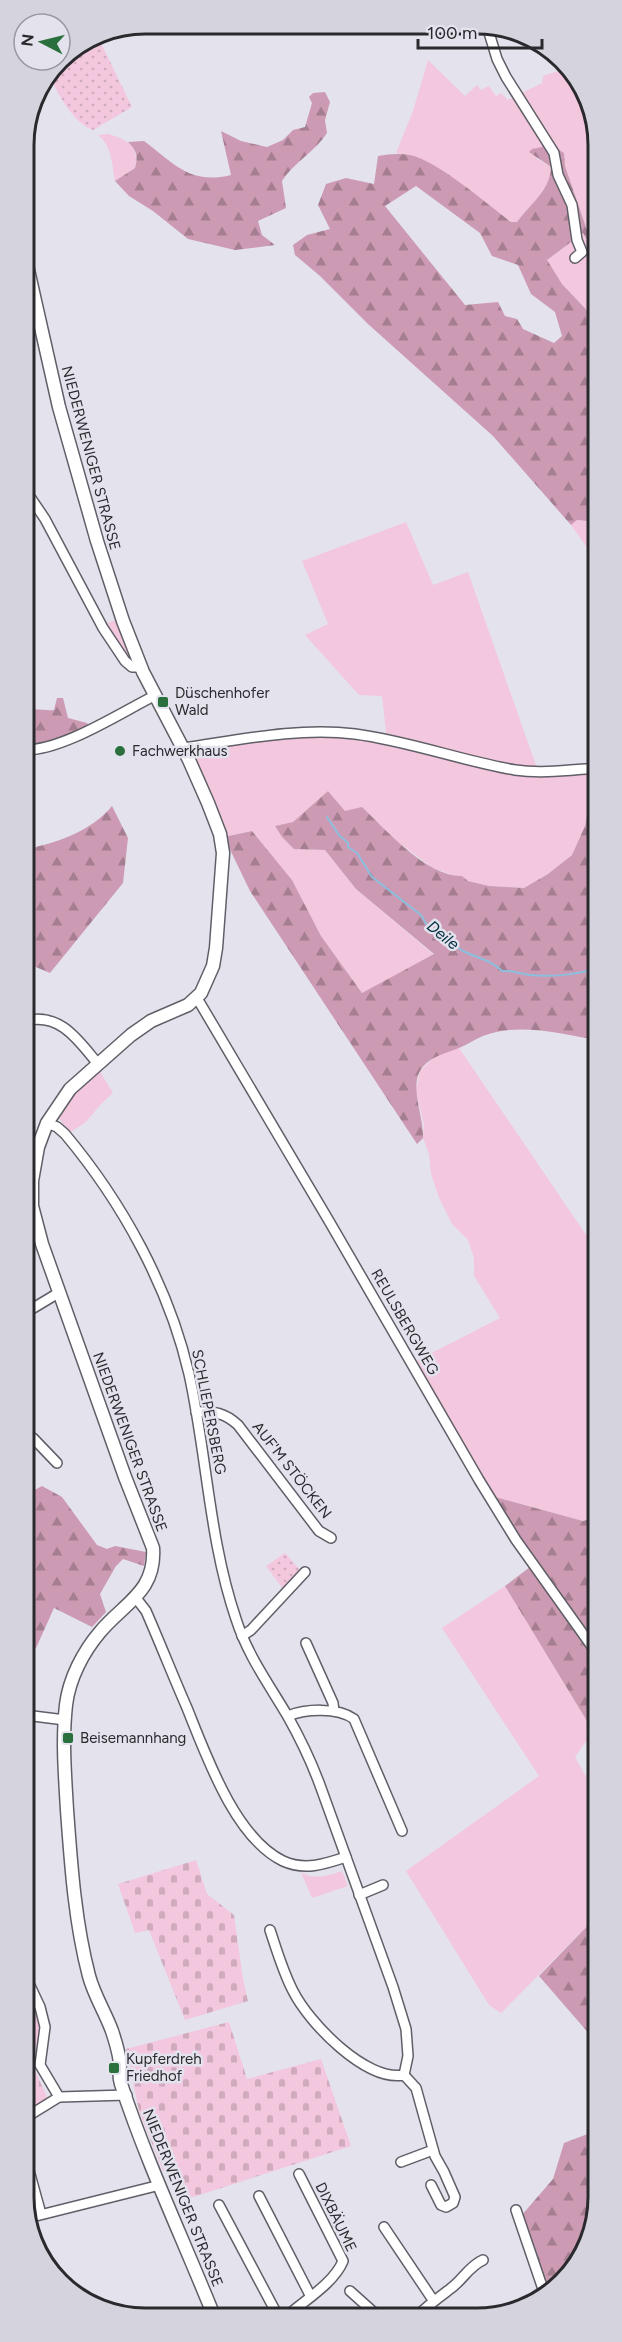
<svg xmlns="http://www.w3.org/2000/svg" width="622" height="2342" viewBox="0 0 622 2342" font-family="Figtree,sans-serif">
  <defs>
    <pattern id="forest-firs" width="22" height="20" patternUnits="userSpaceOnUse" patternTransform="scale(1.5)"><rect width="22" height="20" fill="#cc9ab3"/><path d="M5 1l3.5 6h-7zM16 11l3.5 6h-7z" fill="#a67e92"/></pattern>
    <pattern id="cemetery-stones" width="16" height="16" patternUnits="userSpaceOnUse" patternTransform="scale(1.5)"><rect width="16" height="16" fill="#f3c7dd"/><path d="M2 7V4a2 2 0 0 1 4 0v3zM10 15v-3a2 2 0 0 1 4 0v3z" fill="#d0abbe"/></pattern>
    <pattern id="park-dots" width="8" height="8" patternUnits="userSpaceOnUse" patternTransform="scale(1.5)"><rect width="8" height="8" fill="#f3c7dd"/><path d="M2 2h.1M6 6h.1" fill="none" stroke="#d0abbe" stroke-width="1.8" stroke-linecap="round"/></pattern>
  </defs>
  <rect width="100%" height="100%" fill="#e4e3ed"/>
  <g fill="#f3c7dd">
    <path d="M 428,60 L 465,96 L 477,85 L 481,90 L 489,86 L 496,96 L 501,93 L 508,100 L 542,83 L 543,76 L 567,68 L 597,129 L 597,243 L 588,233 L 565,166 L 564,153 L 542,139 L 542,147 L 537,150 L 537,159 L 551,167 C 550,191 530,204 517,222 L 512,222 L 413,156 L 396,153 L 413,111 Z"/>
    <path d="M 108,134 C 127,139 140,147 135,168 L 115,181 C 112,165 112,146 98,135 Z"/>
    <polygon points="583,233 597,258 597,321 562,284 546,260"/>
    <polygon points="576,520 597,522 597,561 571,525"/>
    <polygon points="406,522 433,585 468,572 538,771 593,769 591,796 585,826 572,855 548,874 524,888 489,886 468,881 462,876 455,876 433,868 402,845 345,811 328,791 293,822 275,826 282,837 294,849 325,850 356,889 434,955 362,993 321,936 292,880 252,831 224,837 193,759 196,750 302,733 387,741 382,696 359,695 305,635 328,624 302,561"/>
    <polygon points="119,618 134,660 131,663 104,625"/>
    <polygon points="459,1048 597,1251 597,1517 583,1521 495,1497 416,1361 500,1318 474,1276 474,1258 468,1240 452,1224 439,1198 431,1174 429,1154 423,1138 424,1125 416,1091 420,1071 437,1054"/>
    <polygon points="99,1070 113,1093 102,1103 86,1122 69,1133 58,1116 61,1107"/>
    <polygon points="505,1586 593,1731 575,1757 598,1798 598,1915 501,2013 489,2005 406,1871 539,1776 442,1628"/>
    <path d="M 342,1871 L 348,1886 L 312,1898 L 301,1872 C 314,1881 329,1875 342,1871 Z"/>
  </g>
  <g fill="url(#forest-firs)" fill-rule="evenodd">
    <path d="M 325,92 L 330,102 L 325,120 L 327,133 C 315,152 294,162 282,181 L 286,208 L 258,221 L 262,235 L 275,245 L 235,250 L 188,239 L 153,211 L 129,196 L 115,181 L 135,168 C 138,156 137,151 128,142 L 144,141 C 175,164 190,185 231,175 L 221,131 L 241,141 L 267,147 L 283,140 L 293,130 L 305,127 L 312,103 L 309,97 L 313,93 Z"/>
    <path d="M 542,139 L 564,153 L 565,166 L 588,233 L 597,243 L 597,258 L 583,233 L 547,260 L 562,284 L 597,321 L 597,522 L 577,520 L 571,525 L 493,436 L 368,324 L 320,276 L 295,255 L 293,245 L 307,235 L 330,229 L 318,205 L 326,184 L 346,178 L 374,184 L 378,156 C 389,154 399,153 410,155 C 438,161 487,204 511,222 L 517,222 C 530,204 550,191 551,167 L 529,152 L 532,149 L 542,147 ZM 416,186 L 480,233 L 492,256 L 518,265 L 531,294 L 555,312 L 562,336 L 554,343 L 523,329 L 517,319 L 505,316 L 498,302 L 465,305 L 385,206 Z"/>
    <path d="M 57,698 L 63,698 L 68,718 L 87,723 L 90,728 L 70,738 L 24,749 L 24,711 C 32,707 45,711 54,710 Z"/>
    <path d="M 597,768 L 597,1040 C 562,1034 518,1022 483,1036 C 475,1039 467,1045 459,1048 C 445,1054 429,1056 420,1071 C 410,1088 424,1118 423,1138 L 417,1144 L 250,891 L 224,837 L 252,831 L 292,880 L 321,936 L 362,993 L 434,954 L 356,889 L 325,850 L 294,849 L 282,837 L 275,826 L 293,822 L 328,791 L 345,811 L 362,807 C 386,830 427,877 462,876 L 468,881 L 489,886 L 524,888 L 548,874 L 572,855 L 585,826 L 591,796 L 593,769 Z"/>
    <path d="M 112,806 L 128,838 L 123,883 L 50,973 L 31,965 L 25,970 L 25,849 C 55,844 92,831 112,806 Z"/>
    <polygon points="42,1486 62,1497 97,1545 107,1549 115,1546 146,1552 144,1566 123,1559 116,1566 100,1594 106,1612 92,1627 54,1608 36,1648 25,1649 25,1487 29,1493"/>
    <polygon points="495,1497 583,1521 597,1517 598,1652 529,1552"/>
    <polygon points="530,1567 598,1662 598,1729 593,1731 505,1586"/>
    <polygon points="598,1915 598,2044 539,1976"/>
    <polygon points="598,2130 598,2204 568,2277 545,2294 521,2216 553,2179 564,2143"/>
  </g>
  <g fill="url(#cemetery-stones)">
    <polygon points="196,1860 207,1894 234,1915 243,1979 248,2001 185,2020 149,1930 135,1933 118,1884"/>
    <polygon points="34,2004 40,2030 33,2060 36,2073 48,2099 25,2111 25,2009"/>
    <polygon points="229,2022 247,2079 321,2059 351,2146 187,2199 176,2167 163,2171 139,2111 126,2049"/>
  </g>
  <g fill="url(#park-dots)">
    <path d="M 111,31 L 114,40 L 101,43 L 132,107 L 93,130 C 72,122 59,95 49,75 L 60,59 L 96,35 L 100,40 L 99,33 Z"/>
    <polygon points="285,1553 301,1571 283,1589 266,1566"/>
  </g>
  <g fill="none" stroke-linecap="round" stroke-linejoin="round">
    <path stroke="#8cbfdd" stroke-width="2" d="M 327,817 L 339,835 L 348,843 L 348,847 L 357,853 L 372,877 L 421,915 L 428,927 C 442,932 450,944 463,951 C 477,958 491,960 502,971 C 513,970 520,974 530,975 C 551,977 577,975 597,968"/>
    <g stroke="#605f68" stroke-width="12">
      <g id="minor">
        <polyline points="487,26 497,59 506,77 554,153 558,175 572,205 577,240 582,252 575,258"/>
        <polyline points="24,488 45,519 103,628 125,661 132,667 141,667"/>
        <path d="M 183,748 C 239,740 298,727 355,734 C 409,741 462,761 515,770 C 542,774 570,770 597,768"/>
        <path d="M 24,750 C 62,751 120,713 154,696"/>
        <polyline points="197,998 329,1221 479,1480 516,1540 598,1655"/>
        <path d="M 25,1021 C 60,1012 78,1040 98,1064"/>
        <path d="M 47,1123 L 57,1127 L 65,1134 C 122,1202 169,1287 189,1374 C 207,1455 209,1540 236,1619 C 247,1654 268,1683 287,1715 C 300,1738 312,1763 321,1788 L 393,1987 L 406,2029 L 408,2056 L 404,2075"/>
        <polyline points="25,1313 60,1292"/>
        <path d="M 196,1412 C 214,1411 225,1413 238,1425 L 319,1531 L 331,1538"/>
        <polyline points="25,1438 33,1438 57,1463"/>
        <path d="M 136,1598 L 146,1611 C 160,1643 173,1676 187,1708 C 206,1755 235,1838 283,1861 C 305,1871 325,1864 346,1857"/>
        <polyline points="242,1636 251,1630 305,1572"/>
        <polyline points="306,1643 333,1703 334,1711"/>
        <polyline points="25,1715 65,1720"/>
        <path d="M 288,1716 C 305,1709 338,1707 354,1719 L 402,1831"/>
        <polyline points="359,1895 383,1885"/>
        <path d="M 270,1930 C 277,1951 283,1972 293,1991 C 309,2023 366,2082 404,2075"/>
        <polyline points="25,1975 40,2007 45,2027 40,2065 59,2097"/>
        <polyline points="404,2075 416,2088 435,2156 444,2172 455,2197 453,2203 446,2207 441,2205 431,2185"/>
        <polyline points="25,2118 59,2097 127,2095"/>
        <polyline points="25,2156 41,2214"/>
        <polyline points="401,2162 433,2150"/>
        <polyline points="259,2196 310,2295"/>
        <polyline points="219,2205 278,2316"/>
        <polyline points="516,2210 545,2295"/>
        <polyline points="28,2218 160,2185"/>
        <polyline points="384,2227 433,2300"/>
        <polyline points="350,2291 379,2317"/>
        <path d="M 287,2316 C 305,2300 334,2283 343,2261 L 299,2174"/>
        <path d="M 416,2317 C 427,2306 438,2298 450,2289 C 463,2280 469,2266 483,2260"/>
      </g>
    </g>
    <g stroke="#605f68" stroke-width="15">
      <path id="tertiary" d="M 24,252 L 59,407 L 97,541 L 123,621 L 143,672 L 189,760 L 208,803 L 220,834 L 223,853 L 216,948 L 213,966 L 201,993 L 188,1005 L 151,1021 L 131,1035 L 70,1089 L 47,1123 L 38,1147 L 32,1181 L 32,1206 L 42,1244 L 125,1477 L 153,1548 C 156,1592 124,1603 100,1632 C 83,1652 69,1679 66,1705 C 62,1740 65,1775 67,1810 C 71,1865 75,1923 89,1976 C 94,1995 105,2012 112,2031 C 115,2040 120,2056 120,2066 C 119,2073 119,2077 121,2084 C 147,2163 183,2239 214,2316"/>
    </g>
    <use href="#minor" stroke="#fff" stroke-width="9"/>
    <use href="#tertiary" stroke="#fff" stroke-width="12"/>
  </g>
  <g fill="#29703c" stroke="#e4e3ed" stroke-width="2">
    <rect x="157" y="696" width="12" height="12" rx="3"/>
    <circle cx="120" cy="751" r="6"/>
    <rect x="62" y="1732" width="12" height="12" rx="3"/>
    <rect x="108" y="2062" width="12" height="12" rx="3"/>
  </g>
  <g text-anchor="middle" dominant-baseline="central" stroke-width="5" stroke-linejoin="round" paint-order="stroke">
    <g font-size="15" fill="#2a2a2e" stroke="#e4e3ed">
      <text transform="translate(91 458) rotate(75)">NIEDERWENIGER STRASSE</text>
      <text transform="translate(405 1322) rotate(60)">REULSBERGWEG</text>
      <text transform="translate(209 1412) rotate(79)">SCHLIEPERSBERG</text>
      <text transform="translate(130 1442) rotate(70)">NIEDERWENIGER STRASSE</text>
      <text transform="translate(292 1470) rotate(52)">AUF'M STÖCKEN</text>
      <text transform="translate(183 2198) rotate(68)">NIEDERWENIGER STRASSE</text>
      <text transform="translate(336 2217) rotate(64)">DIXBÄUME</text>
    </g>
    <g font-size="15" fill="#2a2a2e" stroke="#e4e3ed" text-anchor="start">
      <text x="175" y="693">Düschenhofer<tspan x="175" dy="17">Wald</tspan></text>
      <text x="132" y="751">Fachwerkhaus</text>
      <text x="80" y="1738">Beisemannhang</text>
      <text x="126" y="2059">Kupferdreh<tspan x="126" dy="17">Friedhof</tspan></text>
    </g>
    <g font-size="16" font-style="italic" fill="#002e42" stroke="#e4e3ed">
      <text transform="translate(443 935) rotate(39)">Deile</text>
    </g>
  </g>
  <path d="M0 0H622V2342H0ZM145 34H477A111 111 0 0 1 588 145V2197A111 111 0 0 1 477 2308H145A111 111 0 0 1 34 2197V145A111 111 0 0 1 145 34Z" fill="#d5d4de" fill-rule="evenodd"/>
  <path fill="none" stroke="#2a2a2e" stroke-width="3" d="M145 34H477A111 111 0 0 1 588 145V2197A111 111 0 0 1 477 2308H145A111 111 0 0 1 34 2197V145A111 111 0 0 1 145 34Z"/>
  <g transform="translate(42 42) rotate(277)"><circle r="28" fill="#e4e3ed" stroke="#9a99a1" stroke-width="1.5"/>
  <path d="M0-4.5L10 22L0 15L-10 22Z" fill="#29703c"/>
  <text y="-9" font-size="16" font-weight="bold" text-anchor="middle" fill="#2a2a2e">N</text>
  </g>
  <path d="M418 39v9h124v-9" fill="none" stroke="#2a2a2e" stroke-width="3"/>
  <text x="427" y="39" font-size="18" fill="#2a2a2e" stroke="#e4e3ed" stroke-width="4.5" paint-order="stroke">100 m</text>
</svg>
